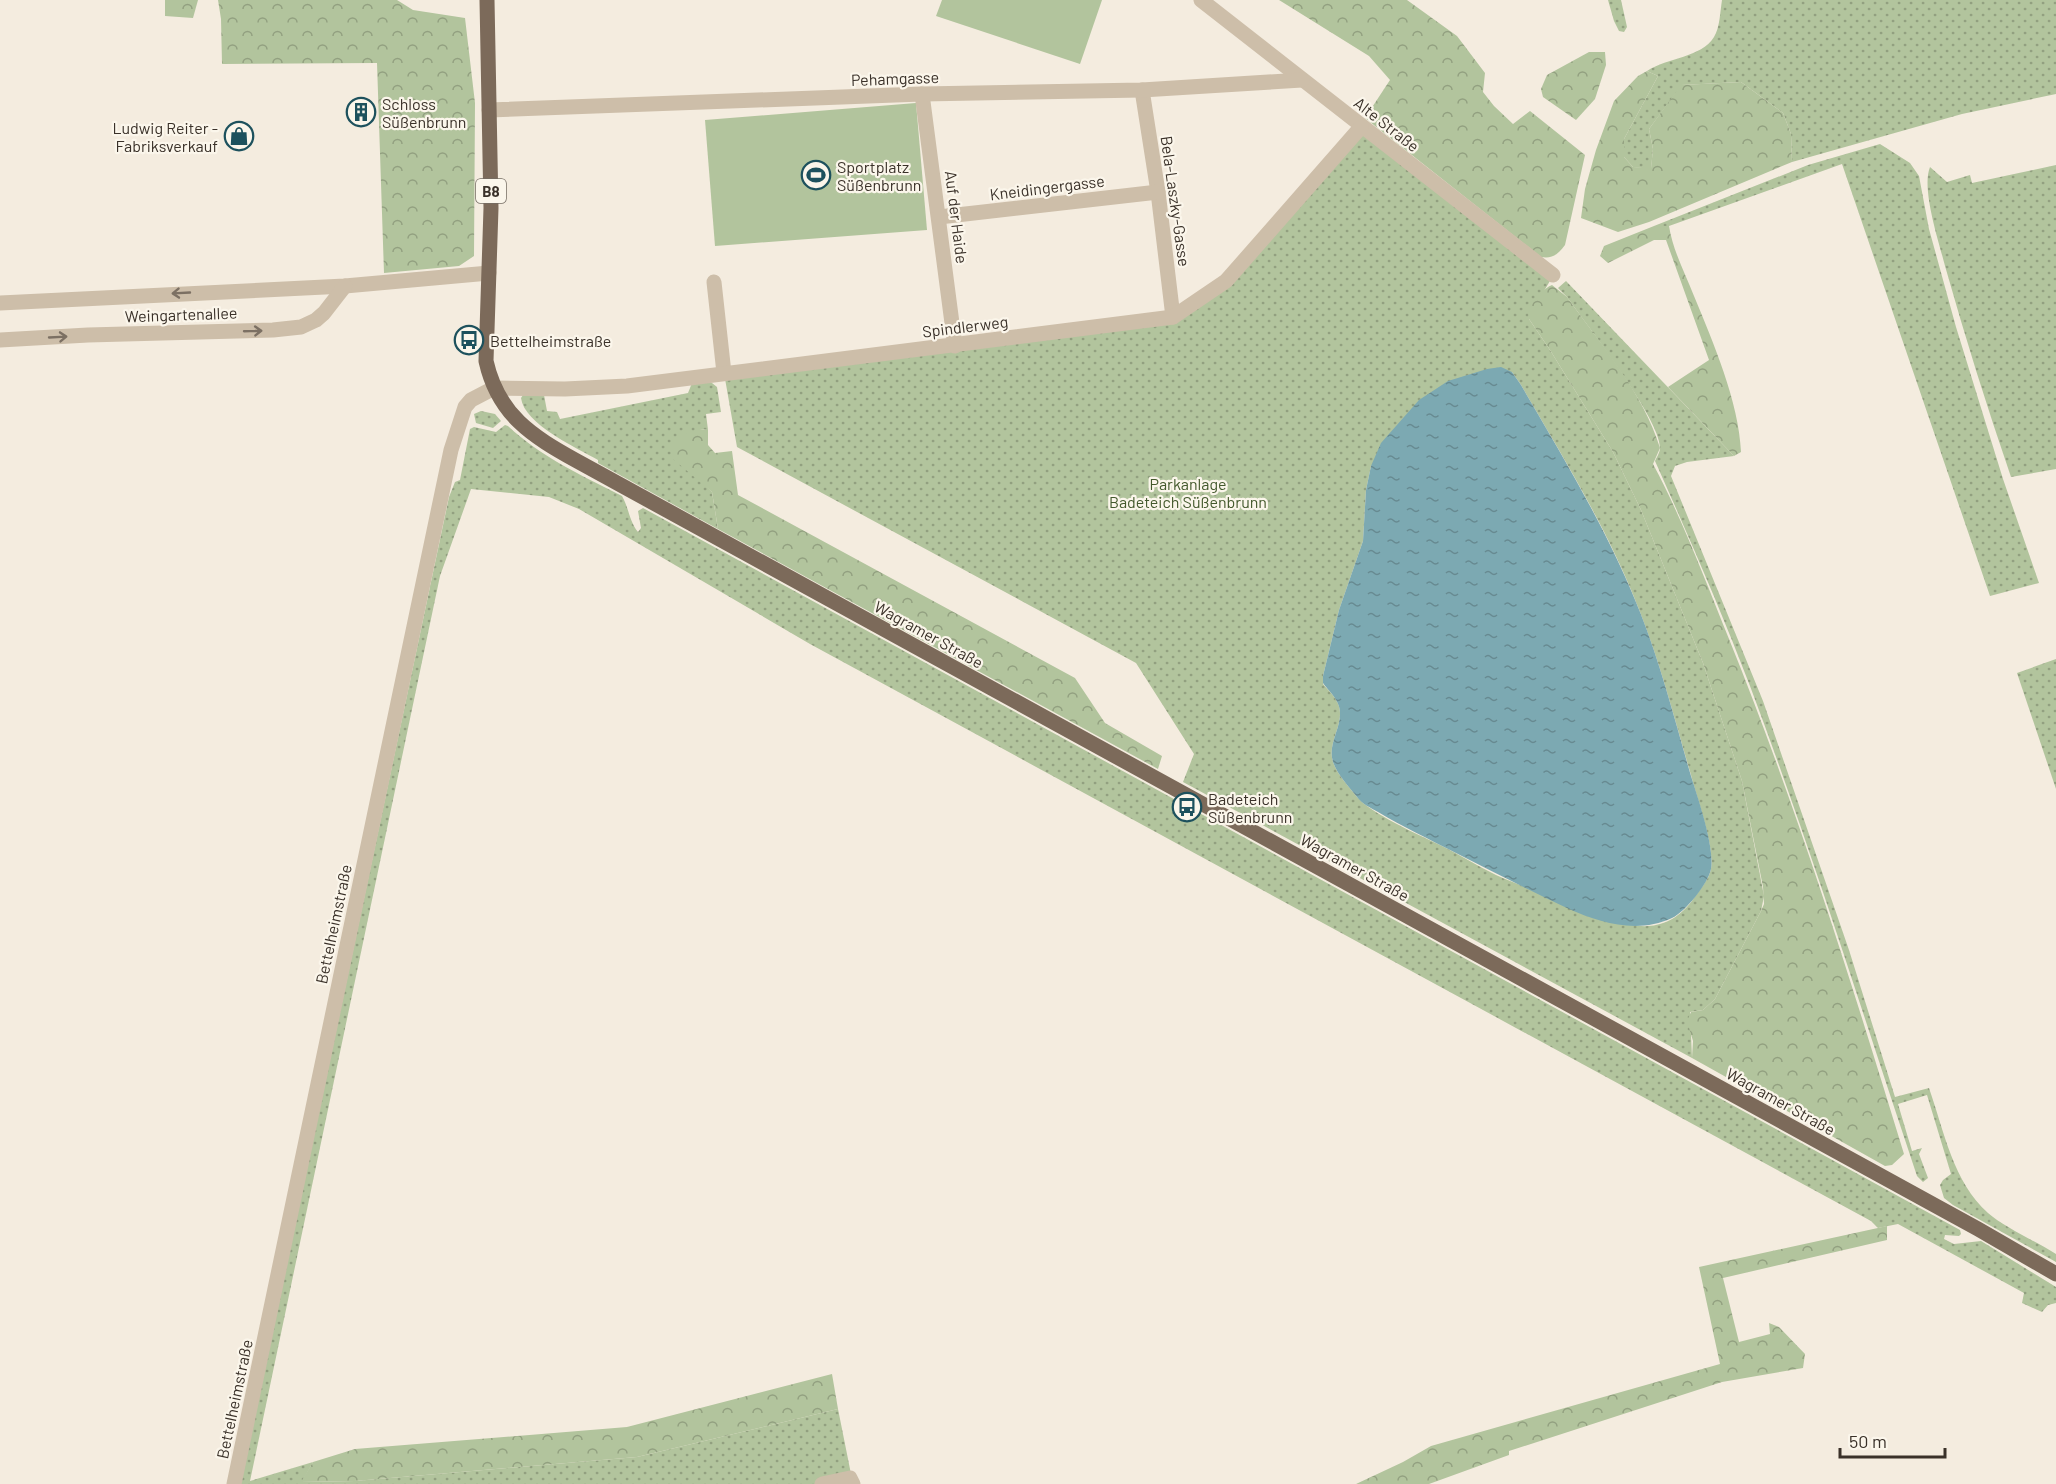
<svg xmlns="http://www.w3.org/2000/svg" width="2056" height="1484" viewBox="0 0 2056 1484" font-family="Barlow,sans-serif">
  <defs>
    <pattern id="green-dots" width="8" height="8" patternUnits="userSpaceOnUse" patternTransform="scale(1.5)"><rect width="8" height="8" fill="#b2c49d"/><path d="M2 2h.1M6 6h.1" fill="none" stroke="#92a080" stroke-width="1.8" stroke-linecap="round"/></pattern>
    <pattern id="forest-crowns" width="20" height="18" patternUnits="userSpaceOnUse" patternTransform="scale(1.5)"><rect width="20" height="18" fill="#b2c49d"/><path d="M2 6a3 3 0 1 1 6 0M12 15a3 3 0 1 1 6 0" fill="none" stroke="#92a080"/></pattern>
    <pattern id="water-ripples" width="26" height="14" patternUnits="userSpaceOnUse" patternTransform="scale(1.5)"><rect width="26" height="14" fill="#7ca9b2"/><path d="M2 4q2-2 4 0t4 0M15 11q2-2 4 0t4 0" fill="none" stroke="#678a91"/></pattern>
  </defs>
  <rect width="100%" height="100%" fill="#f4ecdf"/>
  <g fill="url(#green-dots)" fill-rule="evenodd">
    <polygon points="1608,0 1621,0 1627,27 1624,32 1619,31 1614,21"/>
    <path d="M 1722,0 L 2056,0 L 2056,94 L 1962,114 L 1792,162 L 1791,134 L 1783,113 L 1741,82 L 1682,85 L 1649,129 L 1653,149 L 1651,169 L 1633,167 L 1624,157 L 1624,139 L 1658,76 L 1647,71 C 1668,57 1701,58 1714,37 C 1720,27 1720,12 1722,0 Z"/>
    <path d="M 1361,127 L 1553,275 C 1545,292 1535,301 1529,319 L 1550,350 L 1613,452 L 1641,510 L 1703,663 L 1742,781 L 1764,896 L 1761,911 L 1715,999 L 1703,1010 L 1690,1012 L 1692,1058 L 1183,782 L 1194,754 L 1136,663 L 737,447 L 724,373 L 1173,316 L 1226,281 ZM 1512,372 L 1521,385 C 1564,459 1610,533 1640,612 C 1661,665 1675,721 1691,775 C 1697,798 1715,847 1711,869 C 1709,880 1698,892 1692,901 C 1657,946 1613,920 1571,904 C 1546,894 1520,886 1496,875 C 1477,866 1459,854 1440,845 C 1419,835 1370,813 1357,797 C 1349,787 1337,774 1333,762 C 1326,741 1349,720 1336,700 C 1333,694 1327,689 1323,684 L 1323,676 L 1339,610 L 1363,541 L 1366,490 L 1371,466 Z"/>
    <polygon points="1880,144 1910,163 1919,176 1929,229 1956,327 2003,479 2039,583 1990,596 1842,164 1669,226 1654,226 1808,165"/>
    <path d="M 2056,165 L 2056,469 L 2011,477 C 1987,407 1965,337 1945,266 C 1939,242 1921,189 1930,167 L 1947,182 L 1970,175 L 1972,183 Z"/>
    <path d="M 1566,281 L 1734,456 L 1687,462 L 1675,466 L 1671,476 L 1763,701 L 1849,950 L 1895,1097 L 1929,1088 C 1944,1131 1953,1182 1988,1213 C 2004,1227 2037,1242 2056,1254 L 2056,1262 L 1953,1205 L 1944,1198 L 1940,1185 L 1943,1180 L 1951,1174 L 1927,1095 L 1898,1104 L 1912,1151 L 1922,1148 L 1919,1154 L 1928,1178 L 1923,1182 L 1917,1176 C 1862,1012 1811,848 1750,686 C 1721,610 1688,535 1655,461 C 1657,457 1660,452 1660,448 C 1661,420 1586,324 1567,297 L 1558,288 Z"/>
    <path d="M 692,383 L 712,383 L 717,387 L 721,412 L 706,414 L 708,430 L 700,429 L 704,484 L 712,492 L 718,529 L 598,463 L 598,460 C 577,448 524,424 521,398 L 523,395 L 544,395 L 547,411 L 557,412 L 560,419 L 688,393 Z"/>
    <polygon points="481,411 495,414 501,421 493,428 476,423 474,414"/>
    <path d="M 505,425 L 508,426 C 541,457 583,476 622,496 C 629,508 629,521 638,532 L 641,528 L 638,511 L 643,508 L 1960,1230 L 1961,1234 L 1959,1236 L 1945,1235 L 1944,1239 L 1954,1244 L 1981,1241 L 2056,1287 L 2056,1303 L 2048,1305 L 2042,1312 L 2022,1303 L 2024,1293 L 1898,1224 L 1878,1228 L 1871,1221 L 810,644 L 579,509 L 549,497 L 471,489 L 440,576 L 250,1481 L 313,1462 L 302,1482 L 355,1481 L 637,1457 L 838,1409 L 853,1484 L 240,1484 L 449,497 L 455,482 L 460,480 L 470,429 L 474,427 L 496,432 Z"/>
    <polygon points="2056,659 2056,789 2017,673"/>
  </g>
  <g fill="url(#forest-crowns)">
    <polygon points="165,0 198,0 193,18 165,16"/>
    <polygon points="218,0 397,0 413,10 465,18 475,103 474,256 459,266 384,273 377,63 222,64 221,19"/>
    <path d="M 1279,0 L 1407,0 L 1457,36 L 1485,73 L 1483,92 L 1494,106 L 1513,124 L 1530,111 L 1585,155 L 1565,245 C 1558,254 1553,259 1541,257 L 1365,118 L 1390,80 L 1369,56 Z"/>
    <polygon points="1589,52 1605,52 1606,65 1595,99 1576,120 1543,97 1541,89 1547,75"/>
    <polygon points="1647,71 1658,76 1624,139 1624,157 1633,167 1651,168 1653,149 1649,129 1681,85 1741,82 1783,113 1791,134 1792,162 1649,222 1618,232 1581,218 1585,189 1596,150 1614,101 1638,76"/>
    <path d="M 1654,226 L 1669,226 C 1673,251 1685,273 1694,296 C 1713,342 1739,402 1741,452 L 1734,456 L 1668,387 L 1709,360 L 1666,240 L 1654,240 L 1608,263 L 1600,256 L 1604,246 Z"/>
    <path d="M 1552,285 L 1567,297 C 1600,343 1644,394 1660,448 L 1653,464 C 1683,520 1705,580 1729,639 C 1797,807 1851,981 1904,1154 L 1892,1165 L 1885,1166 L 1692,1058 L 1693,1041 L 1687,1021 L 1691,1012 L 1703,1010 L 1715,999 L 1761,911 L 1764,904 L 1763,887 L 1742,781 L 1703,663 L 1641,510 L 1613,452 L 1550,350 L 1529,319 L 1527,305 C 1537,300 1543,288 1552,285 Z"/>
    <polygon points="700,429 708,430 708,445 715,453 732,451 738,495 1075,678 1105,723 1162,756 1158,769 718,529 712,492 673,459 670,446 677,436"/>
    <polygon points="1887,1226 1887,1240 1723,1278 1739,1342 1770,1334 1769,1323 1779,1327 1805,1354 1803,1368 1722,1382 1509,1451 1509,1455 1429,1484 1356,1484 1403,1462 1431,1446 1720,1364 1699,1267"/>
    <polygon points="832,1374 838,1409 637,1457 355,1481 301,1482 313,1462 355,1449 627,1427"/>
  </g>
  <g fill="#b2c49d">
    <polygon points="942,0 1102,0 1080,64 936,16"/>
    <polygon points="916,103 927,230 715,246 705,120"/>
  </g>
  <path fill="url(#water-ripples)" d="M 1501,367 L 1512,372 L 1521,385 C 1564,459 1609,533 1640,612 C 1661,665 1675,721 1691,776 C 1698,798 1715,848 1711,869 C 1708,884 1685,912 1672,918 C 1638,934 1600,923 1569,909 C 1530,891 1492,871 1454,852 C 1429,839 1403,827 1378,812 C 1371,808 1362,804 1357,797 C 1349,787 1337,774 1333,762 C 1326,741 1349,720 1336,700 C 1333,694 1327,689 1323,683 L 1323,676 L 1339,610 L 1363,541 L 1366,490 L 1371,466 L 1381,443 L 1419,400 L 1448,381 L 1487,369 Z"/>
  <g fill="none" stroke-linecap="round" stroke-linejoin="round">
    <g stroke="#cdbea9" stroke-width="15">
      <polyline points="1201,0 1553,275"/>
      <polyline points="1142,90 1158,192 1173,317"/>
      <polyline points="922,94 955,346"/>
      <polyline points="489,110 922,94 1142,90 1302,80"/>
      <polyline points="939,217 1158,192"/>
      <polyline points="714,282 724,373"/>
      <polyline points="0,303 345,286 489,273"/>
      <polyline points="0,340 88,335 273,330 301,327 316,320 324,313 345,286"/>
      <polyline points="494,388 565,389 627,386 1173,317 1226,281 1361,127"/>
      <polyline points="822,1484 850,1478 853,1484"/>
    </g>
    <polyline stroke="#cdbea9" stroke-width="15" points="234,1484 451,450 465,407 471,400 494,388"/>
    <path stroke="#7c6a5a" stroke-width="15" d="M 487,0 L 491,208 L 486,361 C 498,415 532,436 577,461 L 1978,1229 L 2056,1274"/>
  </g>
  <defs><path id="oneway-shaft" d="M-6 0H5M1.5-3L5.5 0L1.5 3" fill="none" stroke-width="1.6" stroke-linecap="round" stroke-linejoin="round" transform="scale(1.5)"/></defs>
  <g stroke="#7c7063">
    <use href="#oneway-shaft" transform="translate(181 293) rotate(177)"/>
    <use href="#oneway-shaft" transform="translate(253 331) rotate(-2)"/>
    <use href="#oneway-shaft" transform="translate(58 337) rotate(-3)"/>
  </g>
  <defs>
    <g id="building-ring" transform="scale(1.5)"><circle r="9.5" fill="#fbf6eb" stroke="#1d515d" stroke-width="1.5"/><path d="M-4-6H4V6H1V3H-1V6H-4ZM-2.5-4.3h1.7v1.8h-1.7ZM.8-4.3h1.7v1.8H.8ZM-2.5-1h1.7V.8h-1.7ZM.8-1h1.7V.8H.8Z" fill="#1d515d"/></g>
    <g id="shop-ring" transform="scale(1.5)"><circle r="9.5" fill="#fbf6eb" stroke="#1d515d" stroke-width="1.5"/><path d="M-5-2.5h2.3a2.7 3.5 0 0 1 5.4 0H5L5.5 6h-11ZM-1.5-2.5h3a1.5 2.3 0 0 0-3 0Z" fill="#1d515d"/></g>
    <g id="stadium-ring" transform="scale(1.5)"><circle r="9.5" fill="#fbf6eb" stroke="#1d515d" stroke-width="1.5"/><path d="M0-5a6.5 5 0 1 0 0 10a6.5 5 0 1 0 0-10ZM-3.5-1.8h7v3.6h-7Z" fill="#1d515d"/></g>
    <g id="bus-ring" transform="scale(1.5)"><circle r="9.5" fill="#fbf6eb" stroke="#1d515d" stroke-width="1.5"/><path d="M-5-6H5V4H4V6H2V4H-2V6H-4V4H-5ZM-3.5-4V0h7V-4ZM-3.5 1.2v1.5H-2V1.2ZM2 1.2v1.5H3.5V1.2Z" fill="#1d515d"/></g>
  </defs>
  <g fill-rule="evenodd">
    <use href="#building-ring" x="361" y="112"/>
    <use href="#shop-ring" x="239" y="136"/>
    <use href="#stadium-ring" x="816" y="175"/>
    <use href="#bus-ring" x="469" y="340"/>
    <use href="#bus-ring" x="1187" y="807"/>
  </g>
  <g text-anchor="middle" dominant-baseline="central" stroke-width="4.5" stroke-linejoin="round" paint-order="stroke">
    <rect fill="#fbf6eb" stroke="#746c63" stroke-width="1.5" x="476" y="179" width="30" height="24" rx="4.5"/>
    <g font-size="15" font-weight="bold" fill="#3a3129">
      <text x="491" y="191">B8</text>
    </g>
    <g font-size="16" fill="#3a3129" stroke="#fbf6eb">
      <text transform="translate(895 78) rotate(-2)">Pehamgasse</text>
      <text transform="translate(1387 124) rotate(38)">Alte Straße</text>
      <text transform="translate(1047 187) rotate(-7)">Kneidingergasse</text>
      <text transform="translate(1176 201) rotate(82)">Bela-Laszky-Gasse</text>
      <text transform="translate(957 217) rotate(83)">Auf der Haide</text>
      <text transform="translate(181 314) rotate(-2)">Weingartenallee</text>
      <text transform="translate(965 326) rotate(-7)">Spindlerweg</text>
      <text transform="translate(929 634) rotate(29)">Wagramer Straße</text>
      <text transform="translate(1355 867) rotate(29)">Wagramer Straße</text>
      <text transform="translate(333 924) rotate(-78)">Bettelheimstraße</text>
      <text transform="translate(1781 1101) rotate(29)">Wagramer Straße</text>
      <text transform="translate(234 1399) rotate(-78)">Bettelheimstraße</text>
    </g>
    <g font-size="16" fill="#3a3129" stroke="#fbf6eb" text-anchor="start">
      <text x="382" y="103">Schloss<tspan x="382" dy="18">Süßenbrunn</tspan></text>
      <text x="218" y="127" text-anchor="end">Ludwig Reiter -<tspan x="218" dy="18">Fabriksverkauf</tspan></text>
      <text x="837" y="166">Sportplatz<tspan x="837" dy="18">Süßenbrunn</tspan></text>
      <text x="490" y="340">Bettelheimstraße</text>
      <text x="1208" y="798">Badeteich<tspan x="1208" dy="18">Süßenbrunn</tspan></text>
    </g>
    <g font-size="16" fill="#43592c" stroke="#fbf6eb">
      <text x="1188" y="483">Parkanlage<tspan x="1188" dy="18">Badeteich Süßenbrunn</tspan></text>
    </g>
  </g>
  <path d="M1840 1448v9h105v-9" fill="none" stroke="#3a3129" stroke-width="3"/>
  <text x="1849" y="1448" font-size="18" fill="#3a3129" stroke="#fbf6eb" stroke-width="4.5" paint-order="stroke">50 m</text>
</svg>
